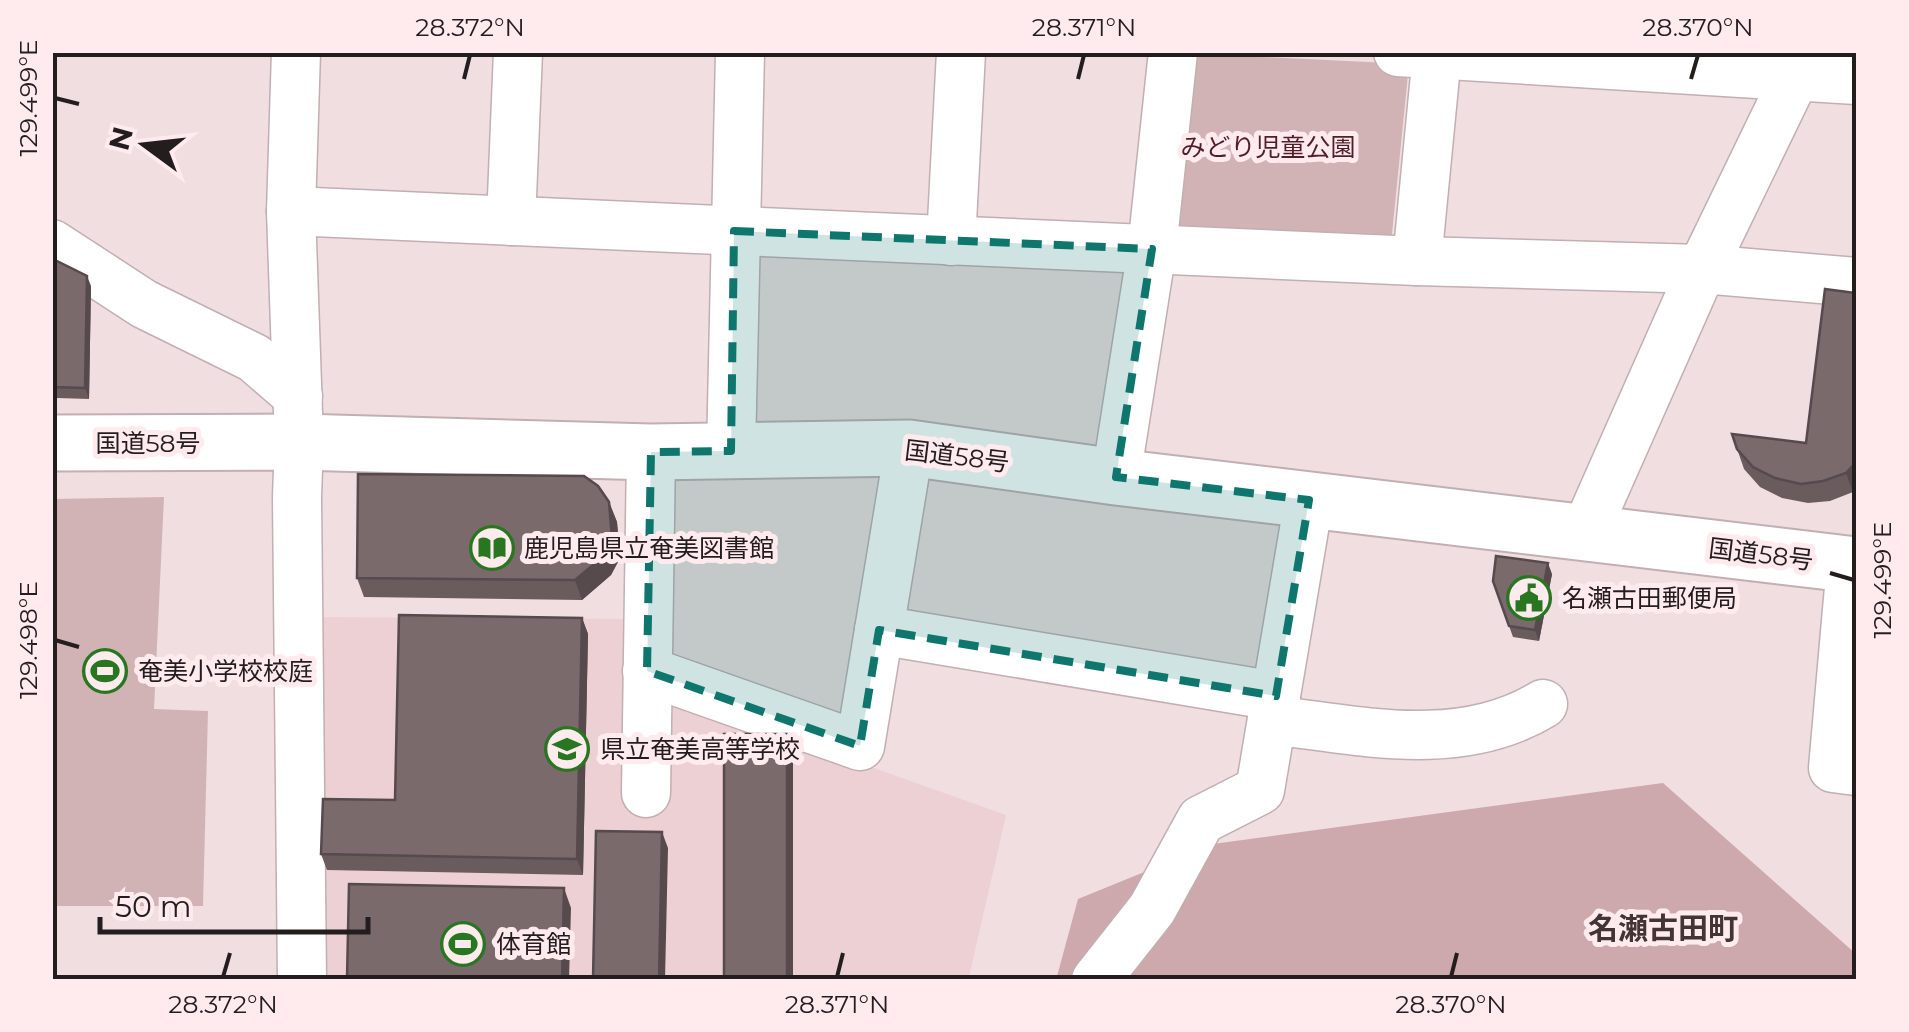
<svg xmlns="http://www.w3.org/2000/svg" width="1909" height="1032" viewBox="0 0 1909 1032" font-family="Montserrat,'Noto Sans JP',sans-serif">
  <rect width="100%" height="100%" fill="#f1dee0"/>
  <polygon fill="#ecd0d3" points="312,617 637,619 635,683 1006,815 969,977 317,979"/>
  <g fill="#d1b3b6">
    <polygon points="1180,53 1409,64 1391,244 1160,234"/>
    <polygon points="164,497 154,709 208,711 203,906 53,906 53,499"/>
  </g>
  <polygon fill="#cda8ac" points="1663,783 1856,954 1856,980 1056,980 1078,899 1213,844"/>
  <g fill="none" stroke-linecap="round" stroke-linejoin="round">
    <g stroke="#c2afb1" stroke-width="51">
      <g id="minor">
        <polyline points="296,52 291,211 299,442 297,497 302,980"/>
        <polyline points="1398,52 1856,80"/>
        <polyline points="291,211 1417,261 1702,269 1856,282"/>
        <polyline points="511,221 518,52"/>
        <polyline points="951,241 961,52"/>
        <polyline points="52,244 144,304 254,358 298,396"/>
        <polyline points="1417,261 1437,55"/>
        <polyline points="731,451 740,52"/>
        <polyline points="1116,477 1152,249 1173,52"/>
        <polyline points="1585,533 1702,269 1807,52"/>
        <polyline points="1851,565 1833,768 1856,771"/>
        <polyline points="879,630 1276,696"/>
        <polyline points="647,671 860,746 909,448"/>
        <path d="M 1272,720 C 1362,731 1461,754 1543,704"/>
        <polyline points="646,793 651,452"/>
        <polyline points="1096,980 1152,909 1201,820 1260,790 1309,500"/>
      </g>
    </g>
    <g stroke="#c2afb1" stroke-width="59">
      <polyline id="highway" points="52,443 299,442 651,452 909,448 1116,477 1856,565"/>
    </g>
    <use href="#minor" stroke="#fff" stroke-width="48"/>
    <use href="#highway" stroke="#fff" stroke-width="55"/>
  </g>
  <g fill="#6a5b5d">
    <polygon points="91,286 89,399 57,398 53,387"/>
    <polygon points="1856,293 1856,489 1853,492 1830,501 1808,503 1782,498 1760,487 1744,469 1732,434 1806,443"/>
    <polygon points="609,502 617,522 620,558 611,575 582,600 364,597 357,578"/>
    <polygon points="1552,574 1539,641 1513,637 1493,581"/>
    <polygon points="582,618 588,634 583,875 327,870 321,854 395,800"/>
  </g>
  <g fill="#564a4c">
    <polygon points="87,276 91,286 89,399 85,388"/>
    <polygon points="1856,462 1856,489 1853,492 1846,473"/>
    <polygon points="609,502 617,522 620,558 611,575 582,600 575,580"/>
    <polygon points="1548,563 1552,574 1539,641 1535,630"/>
    <polygon points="582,618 588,634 583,875 577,859"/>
    <polygon points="787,734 793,750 793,980 787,980"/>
    <polygon points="662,832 668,848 665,980 659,980"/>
    <polygon points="564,888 571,908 569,980 562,980"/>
  </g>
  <g fill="#7b6a6c" stroke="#564a4c" stroke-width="2.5">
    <polygon points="55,260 87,276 85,388 53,387"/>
    <polygon points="1825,289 1856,293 1856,462 1846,473 1823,481 1801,484 1775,478 1753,467 1737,449 1732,434 1806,443"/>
    <polygon points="358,474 584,476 598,486 609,502 612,539 604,556 575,580 357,578"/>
    <polygon points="1496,556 1548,563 1535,630 1509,626 1493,581"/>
    <polygon points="399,615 582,618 577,859 321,854 323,799 395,800"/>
    <rect x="724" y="734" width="63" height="246"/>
    <polygon points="596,831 662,832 659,980 593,980"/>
    <polygon points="349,884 564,888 562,980 347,980"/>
  </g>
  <path fill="#0f766e" fill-opacity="0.2" stroke="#0f766e" stroke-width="8" stroke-dasharray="20 12" stroke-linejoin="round" d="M 734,231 L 1152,249 L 1116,477 L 1309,500 L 1276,696 L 879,630 L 860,746 L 647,671 L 651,452 L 731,451 Z"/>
  <path fill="none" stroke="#241d1e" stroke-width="4" d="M 464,79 L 470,55M 1078,79 L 1084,55M 1691,79 L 1698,55M 55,98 L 79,104M 1830,573 L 1854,580M 55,640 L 79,647M 223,977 L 230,953M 837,977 L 843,953M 1451,977 L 1457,953"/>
  <defs>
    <g id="library-ring" transform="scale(2.25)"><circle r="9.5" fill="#ffebed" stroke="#287720" stroke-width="1.5"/><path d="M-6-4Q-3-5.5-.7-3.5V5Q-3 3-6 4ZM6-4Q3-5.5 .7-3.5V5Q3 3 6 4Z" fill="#287720"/></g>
    <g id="civic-ring" transform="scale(2.25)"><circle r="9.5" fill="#ffebed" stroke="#287720" stroke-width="1.5"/><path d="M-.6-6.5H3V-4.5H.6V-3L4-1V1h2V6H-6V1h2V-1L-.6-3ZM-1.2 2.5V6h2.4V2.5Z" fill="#287720"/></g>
    <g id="stadium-ring" transform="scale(2.25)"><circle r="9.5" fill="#ffebed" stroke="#287720" stroke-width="1.5"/><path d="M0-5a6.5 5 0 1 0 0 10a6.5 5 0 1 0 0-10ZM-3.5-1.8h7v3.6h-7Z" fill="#287720"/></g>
    <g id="school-ring" transform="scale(2.25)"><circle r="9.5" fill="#ffebed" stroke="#287720" stroke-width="1.5"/><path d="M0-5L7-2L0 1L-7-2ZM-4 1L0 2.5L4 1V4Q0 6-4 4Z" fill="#287720"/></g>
  </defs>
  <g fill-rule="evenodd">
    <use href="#library-ring" x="492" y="548"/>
    <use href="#civic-ring" x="1529" y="598"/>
    <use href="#stadium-ring" x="105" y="671"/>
    <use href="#school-ring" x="567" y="749"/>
    <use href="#stadium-ring" x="463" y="944"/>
  </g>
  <g text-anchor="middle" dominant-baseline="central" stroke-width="10" stroke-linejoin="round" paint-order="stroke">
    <g font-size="25" fill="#501f29" stroke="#ffebed">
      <text x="1268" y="147">みどり児童公園</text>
    </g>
    <g font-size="25" fill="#241d1e" stroke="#ffebed">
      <text x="148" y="443">国道58号</text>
      <text transform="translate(957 456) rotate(7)">国道58号</text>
      <text transform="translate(1761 554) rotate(7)">国道58号</text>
    </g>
    <g font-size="25" fill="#241d1e" stroke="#ffebed" text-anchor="start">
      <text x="524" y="548">鹿児島県立奄美図書館</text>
      <text x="1562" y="598">名瀬古田郵便局</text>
      <text x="138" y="671">奄美小学校校庭</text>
      <text x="600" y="749">県立奄美高等学校</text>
      <text x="496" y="944">体育館</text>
    </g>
    <g font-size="30" font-weight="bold" fill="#433435" stroke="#ffebed">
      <text x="1663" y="928">名瀬古田町</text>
    </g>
  </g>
  <rect width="1909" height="1032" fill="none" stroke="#ffebed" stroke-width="110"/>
  <g transform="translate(145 145) rotate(285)" stroke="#ffebed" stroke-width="8" paint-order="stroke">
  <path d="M0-8L18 38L0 25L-18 38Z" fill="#241d1e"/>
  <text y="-15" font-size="28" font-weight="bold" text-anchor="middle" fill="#241d1e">N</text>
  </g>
  <path d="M100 917v15h268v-15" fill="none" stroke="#241d1e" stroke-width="5"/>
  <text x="115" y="917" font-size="30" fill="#241d1e" stroke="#ffebed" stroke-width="8" paint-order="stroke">50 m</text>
  <rect x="55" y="55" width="1799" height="922" fill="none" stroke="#241d1e" stroke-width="4"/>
  <g font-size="25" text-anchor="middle" fill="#241d1e">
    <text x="470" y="36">28.372°N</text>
    <text x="1084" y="36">28.371°N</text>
    <text x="1698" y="36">28.370°N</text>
    <text transform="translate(28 98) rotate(-90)" y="9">129.499°E</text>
    <text transform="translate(1882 580) rotate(-90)" y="9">129.499°E</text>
    <text transform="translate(28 640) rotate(-90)" y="9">129.498°E</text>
    <text x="223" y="1013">28.372°N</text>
    <text x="837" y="1013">28.371°N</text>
    <text x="1451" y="1013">28.370°N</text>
  </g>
</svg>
